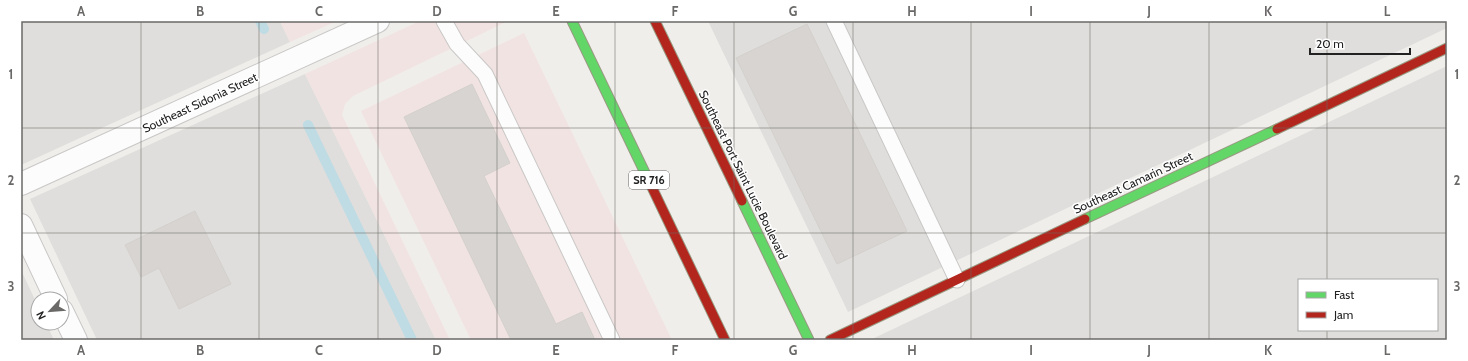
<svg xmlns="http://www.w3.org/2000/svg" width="1468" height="361" font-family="Cabin,sans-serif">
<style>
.residential{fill:#dfdedc;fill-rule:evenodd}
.commercial{fill:#f1e3e1}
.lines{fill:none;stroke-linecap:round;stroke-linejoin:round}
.stream{stroke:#bfdbe3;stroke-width:10}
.building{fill:#d7d4d2;stroke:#d3d0cc}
.lane-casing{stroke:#c9c8c7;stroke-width:17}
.street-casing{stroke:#c9c8c7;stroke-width:24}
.fast-casing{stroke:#999a82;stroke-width:11}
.jam-casing{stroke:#999a82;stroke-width:11}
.lane{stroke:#fdfcfc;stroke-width:15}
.street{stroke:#fdfcfc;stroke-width:22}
.fast{stroke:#63d668;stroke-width:9}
.jam{stroke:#b3261e;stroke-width:9}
.grid{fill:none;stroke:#6a6968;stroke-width:1;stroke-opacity:0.55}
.labels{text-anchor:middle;stroke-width:3;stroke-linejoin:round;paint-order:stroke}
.shield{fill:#fff;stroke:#646464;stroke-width:1}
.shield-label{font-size:11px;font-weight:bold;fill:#222}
.street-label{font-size:12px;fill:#222;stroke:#fff}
.neatline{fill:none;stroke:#6a6968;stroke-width:1.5}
.grid-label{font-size:13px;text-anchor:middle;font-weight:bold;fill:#6a6968}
</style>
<rect width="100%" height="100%" fill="#f0eeeb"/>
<path class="residential" d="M21,21h259l10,21 -269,123z
M708,21h739v7l-599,284z
M1447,66v274h-577zM1299,280h138v50h-138z
M305,74l131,266h-339l-67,-141z
M21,270l17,36v17h8l8,17h-33z"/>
<path class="commercial" d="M280,21h57l-47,21z
M420,21h88l-155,75 -8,8 -3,11 108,225h-14l-131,-266z
M524,33l148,307h-201l-110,-229z"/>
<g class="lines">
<path class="stream" d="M260,21l4,8
M308,125l104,215"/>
</g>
<path class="building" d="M807,24l100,207 -70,33 -101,-206z
M472,84l38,79 -26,13 72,148 26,-12 13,28h-84l-107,-223z
M195,211l36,73 -52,25 -20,-41 -18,9 -16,-32z"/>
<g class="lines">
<g class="lane-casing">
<path id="lane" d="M444,21l13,23 28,30 127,266
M834,21l123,259"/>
</g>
<g class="street-casing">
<path id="street" d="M21,184l357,-163
M21,225l35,74
M62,311l14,29"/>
</g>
<g class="fast-casing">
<path id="fast" d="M572,21l75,156
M742,201l67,139
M1085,219l192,-90"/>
</g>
<g class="jam-casing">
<path id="jam" d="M655,21l87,180
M1277,129l170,-81
M647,177l78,163
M830,340l255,-121"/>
</g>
<use href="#lane" class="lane"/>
<use href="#street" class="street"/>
<use href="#fast" class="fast"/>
<use href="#jam" class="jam"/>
</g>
<path class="grid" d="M141,21v319M259,21v319M378,21v319M497,21v319M615,21v319M734,21v319M853,21v319M971,21v319M1090,21v319M1209,21v319M1327,21v259M21,128h1426M21,233h1426M1327,330v10"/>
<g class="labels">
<rect class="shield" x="629" y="171" width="40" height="18" rx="3"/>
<g class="shield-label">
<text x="649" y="184">SR 716</text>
</g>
<g class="street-label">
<text transform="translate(200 103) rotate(-25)" y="4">Southeast Sidonia Street</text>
<text transform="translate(743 175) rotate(64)" y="4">Southeast Port Saint Lucie Boulevard</text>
<text transform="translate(1133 183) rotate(-25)" y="4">Southeast Camarin Street</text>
</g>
</g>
<rect width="1468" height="361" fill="none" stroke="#ffffff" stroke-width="44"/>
<rect x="1298" y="279" width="140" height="52" fill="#ffffff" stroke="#a7a7a7"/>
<rect x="1306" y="292" width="20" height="6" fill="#63d668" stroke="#a7a7a7"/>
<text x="1334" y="299" font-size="12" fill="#222222">Fast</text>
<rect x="1306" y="312" width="20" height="6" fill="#b3261e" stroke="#a7a7a7"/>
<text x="1334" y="319" font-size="12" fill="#222222">Jam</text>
<g transform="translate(50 311) rotate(244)"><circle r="19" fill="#ffffff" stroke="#a7a7a7"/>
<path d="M0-3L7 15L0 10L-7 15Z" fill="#6a6968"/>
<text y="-6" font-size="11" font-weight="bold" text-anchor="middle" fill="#222222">N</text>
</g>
<path d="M1310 48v6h100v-6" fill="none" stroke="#222222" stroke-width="2"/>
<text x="1316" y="48" font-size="12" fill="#222222" stroke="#ffffff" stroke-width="3" paint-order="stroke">20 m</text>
<rect x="22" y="22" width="1424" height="317" class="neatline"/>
<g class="grid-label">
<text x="81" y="16">A</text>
<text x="200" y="16">B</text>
<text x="319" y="16">C</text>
<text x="437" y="16">D</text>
<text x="556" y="16">E</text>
<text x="675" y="16">F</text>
<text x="793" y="16">G</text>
<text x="912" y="16">H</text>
<text x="1031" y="16">I</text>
<text x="1149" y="16">J</text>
<text x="1268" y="16">K</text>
<text x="1387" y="16">L</text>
<text x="11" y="79">1</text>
<text x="1457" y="79">1</text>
<text x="11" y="185">2</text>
<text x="1457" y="185">2</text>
<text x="11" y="291">3</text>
<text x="1457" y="291">3</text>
<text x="81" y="355">A</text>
<text x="200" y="355">B</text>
<text x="319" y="355">C</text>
<text x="437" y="355">D</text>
<text x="556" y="355">E</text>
<text x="675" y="355">F</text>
<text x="793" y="355">G</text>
<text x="912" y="355">H</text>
<text x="1031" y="355">I</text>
<text x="1149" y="355">J</text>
<text x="1268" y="355">K</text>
<text x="1387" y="355">L</text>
</g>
</svg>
